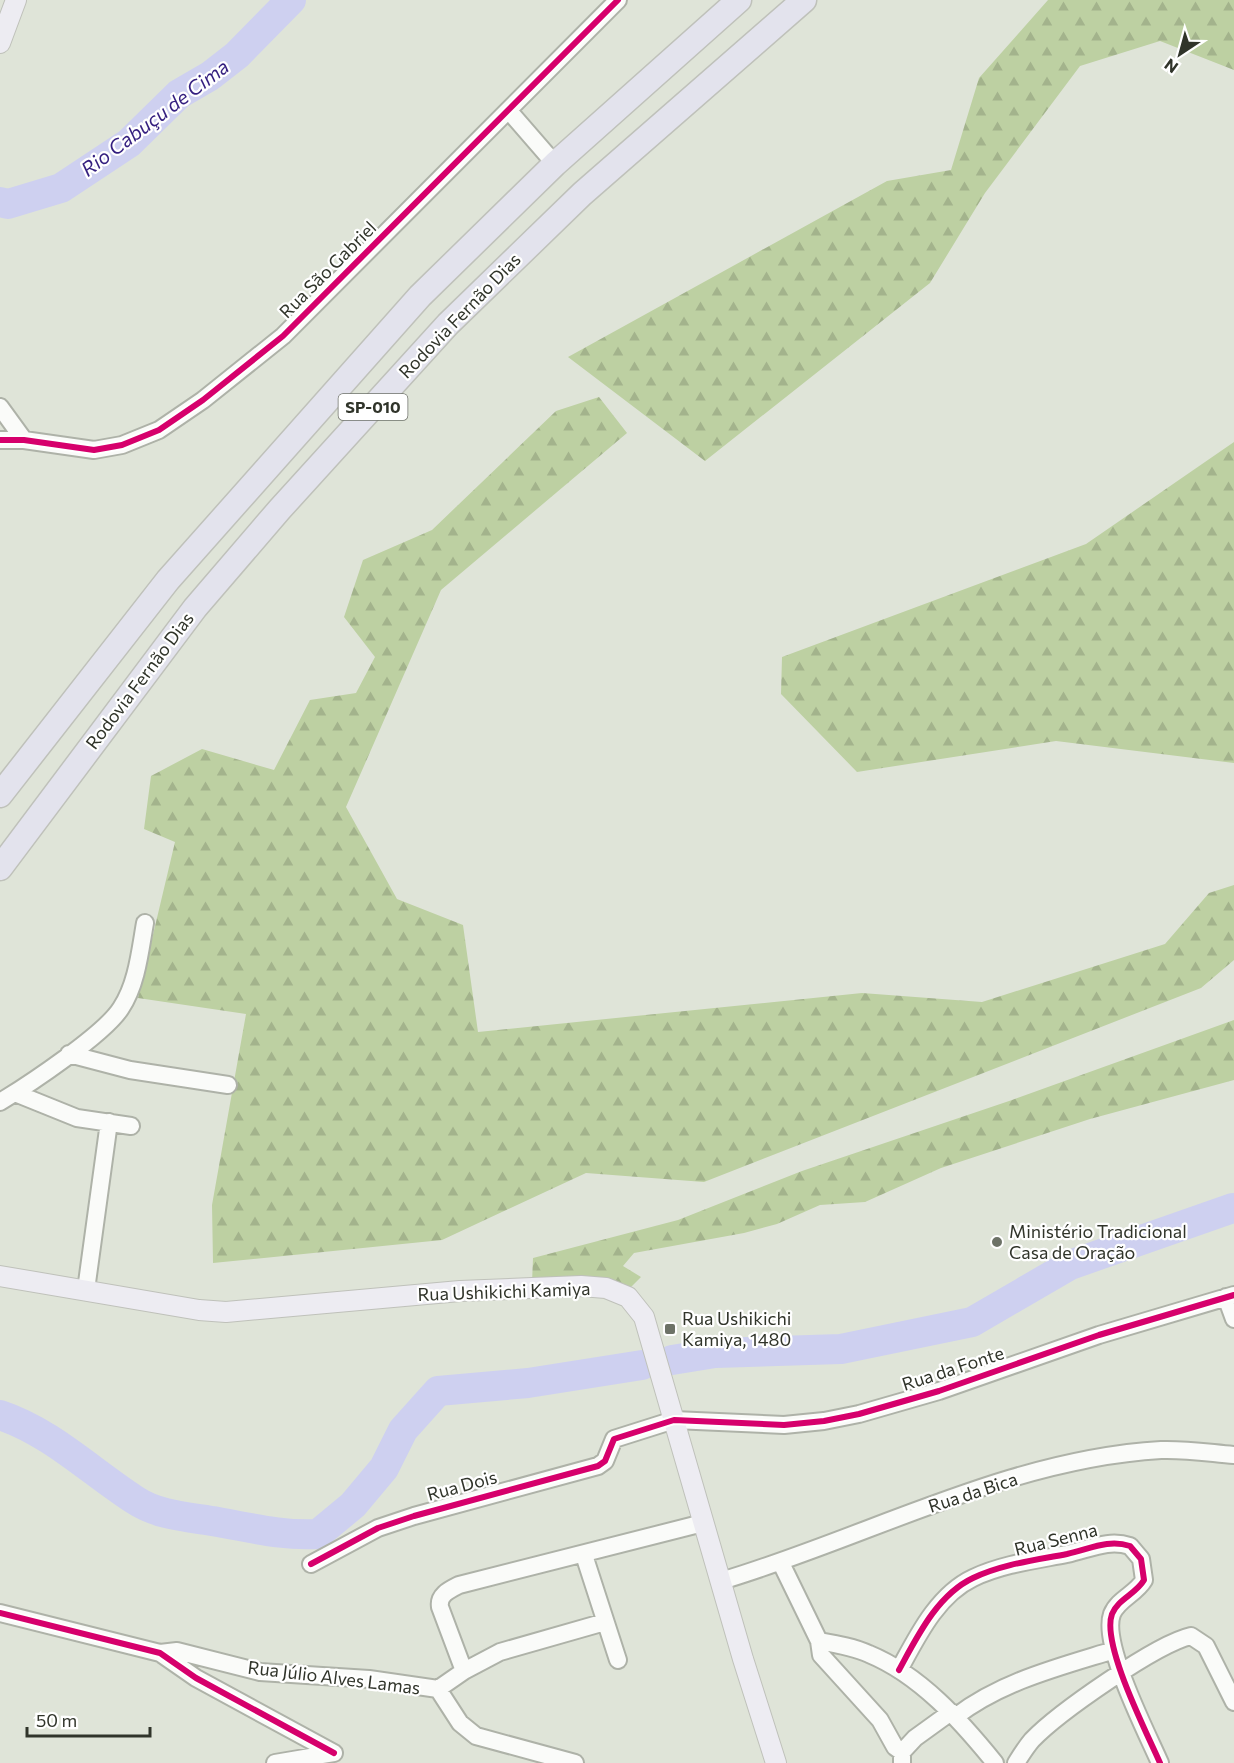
<svg xmlns="http://www.w3.org/2000/svg" width="1234" height="1763" font-family="Commissioner,sans-serif">
<style>
.forest{fill:url(#forest-firs)}
.lines{fill:none;stroke-linecap:round;stroke-linejoin:round}
.river{stroke:#ced0f0;stroke-width:30}
.minor-casing{stroke:#aeb2a8;stroke-width:20}
.major-casing{stroke:#bfc1ba;stroke-width:22}
.highway-casing{stroke:#bfc1ba;stroke-width:27}
.minor{stroke:#fafbf9;stroke-width:16}
.major{stroke:#edecf2;stroke-width:20}
.highway{stroke:#e3e3ed;stroke-width:24}
.cycleway-casing{stroke:#fff;stroke-width:10}
.cycleway{stroke:#d6006c;stroke-width:6}
.poi-dot{fill:#6d7267;stroke:#fff;stroke-width:2}
.labels{text-anchor:middle;stroke-width:4.5;stroke-linejoin:round;paint-order:stroke}
.shield{fill:#fff;stroke:#6e716a;stroke-width:1.5}
.shield-label{font-size:16px;font-weight:bold;fill:#30342a}
.street-label{font-size:18px;fill:#30342a;stroke:#fff}
.poi-label{font-size:18px;fill:#30342a;stroke:#fff;text-anchor:start}
.water-label{font-size:20px;font-style:italic;fill:#341f7f;stroke:#fff}
</style>
<defs>
<pattern id="forest-firs" width="22" height="20" patternUnits="userSpaceOnUse" patternTransform="scale(1.5)"><rect width="22" height="20" fill="#bdd0a2"/><path d="M5 1l3.5 6h-7zM16 11l3.5 6h-7z" fill="#a3b38c"/></pattern>
</defs>
<rect width="100%" height="100%" fill="#dfe4d8"/>
<path class="forest" d="M1048,0h186v70l-74,-29 -80,25 -95,127 -55,90 -225,178 -137,-104 319,-176 64,-11 28,-92z
M599,397l28,36 -186,157 -95,217 51,92 66,26 15,107 384,-39 120,9 183,-58 44,-51 25,-8v75l-33,28 -497,194 -118,-9 -144,67 -229,23 -1,-58 34,-191 -108,-16 37,-156 -31,-13 7,-53 51,-27 72,21 36,-70 46,-7 19,-36 -31,-40 19,-57 69,-30 124,-119z
M1234,442v321l-178,-22 -199,31 -76,-78 1,-37 304,-113z
M1234,1020v60l-144,39 -149,49 -76,34 -45,3 -43,19 -33,9 -110,20 -11,13 18,11 -13,13 -96,-7 1,-25 145,-38 124,-49 210,-71z"/>
<g class="lines">
<path class="river" d="M0,202l8,2 53,-16 68,-45 50,-49 31,-18 27,-21 54,-55
M672,1360l43,-7 126,-4 131,-27 98,-57 163,-57
M0,1415c51,17 90,56 135,85 24,16 55,17 83,22 34,6 65,14 100,12l35,-29 31,-37 19,-38 35,-39 90,-8 114,-18"/>
<g class="minor-casing">
<path id="minor" d="M509,111l46,53
M0,407l24,33
M0,440h24l70,10 28,-5 37,-15 44,-30 80,-64 335,-336
M69,1054l61,16 98,15
M15,1093l62,25 54,8
M0,1102c28,-17 105,-68 121,-94 16,-24 19,-57 24,-85
M86,1290l23,-168
M1226,1297l8,22
M584,1555l34,105
M781,1563l38,78 2,14 59,65 15,27 7,5v11
M311,1564l67,-36 36,-12 184,-50 7,-5 9,-22 60,-19 110,5 40,-4 35,-7 80,-23 160,-56 135,-40
M721,1581c145,-43 286,-122 440,-131 24,-1 49,3 73,5
M0,1613l160,40 36,25 138,75
M819,1641c17,3 35,6 50,13 51,21 92,67 126,109
M160,1653l17,-2 83,21 109,7 69,10 26,-18 -24,-64c-2,-12 9,-17 19,-22l244,-62
M899,1670c18,-33 38,-75 74,-92 29,-14 63,-18 94,-24 23,-5 41,-15 63,-8l11,13 3,21c-8,14 -26,19 -32,34 -11,30 35,119 48,149
M464,1671l36,-19 105,-30
M438,1689l22,34 16,13 99,27
M955,1717c47,-36 104,-50 159,-67
M902,1752l13,-14 36,-26
M275,1763l59,-10
M1016,1763c5,-8 10,-16 16,-23 26,-27 124,-96 159,-104l15,10 28,56"/>
</g>
<g class="major-casing">
<path id="major" d="M0,43l16,-43
M0,1276l199,34 27,2 234,-21 121,-5 25,2 22,9 16,20 99,342 33,104"/>
</g>
<g class="highway-casing">
<path id="highway" d="M0,795l168,-215 252,-284 135,-132 184,-164
M0,868l195,-260 85,-99 168,-185 134,-130 222,-194"/>
</g>
<use href="#minor" class="minor"/>
<use href="#major" class="major"/>
<use href="#highway" class="highway"/>
<g class="cycleway-casing">
<path id="cycleway" d="M0,440h24l70,10 28,-5 37,-15 44,-30 80,-64 335,-336
M311,1564l67,-36 36,-12 184,-50 7,-5 9,-22 60,-19 110,5 40,-4 35,-7 80,-23 160,-56 135,-40
M0,1613l160,40 36,25 138,75
M899,1670c18,-33 38,-75 74,-92 29,-14 63,-18 94,-24 23,-5 41,-15 63,-8l11,13 3,21c-8,14 -26,19 -32,34 -11,30 35,119 48,149"/>
</g>
<use href="#cycleway" class="cycleway"/>
</g>
<g class="poi-dot">
<circle cx="997" cy="1242" r="6"/>
<rect x="664" y="1323" width="12" height="12" rx="3"/>
</g>
<g class="labels">
<rect class="shield" x="338.5" y="394" width="69" height="26" rx="4.5"/>
<g class="shield-label">
<text x="373" y="413">SP-010</text>
</g>
<g class="street-label">
<text transform="translate(328 270) rotate(-45)" y="6">Rua São Gabriel</text>
<text transform="translate(460 316) rotate(-46)" y="6">Rodovia Fernão Dias</text>
<text transform="translate(140 681) rotate(-53)" y="6">Rodovia Fernão Dias</text>
<text transform="translate(504 1292) rotate(-2)" y="6">Rua Ushikichi Kamiya</text>
<text transform="translate(953 1369) rotate(-18)" y="6">Rua da Fonte</text>
<text transform="translate(462 1486) rotate(-15)" y="6">Rua Dois</text>
<text transform="translate(973 1493) rotate(-18)" y="6">Rua da Bica</text>
<text transform="translate(1056 1540) rotate(-14)" y="6">Rua Senna</text>
<text transform="translate(334 1678) rotate(7)" y="6">Rua Júlio Alves Lamas</text>
</g>
<g class="poi-label">
<text x="1009" y="1238">Ministério Tradicional<tspan x="1009" dy="21">Casa de Oração</tspan></text>
<text x="682" y="1325">Rua Ushikichi<tspan x="682" dy="21">Kamiya, 1480</tspan></text>
</g>
<g class="water-label">
<text transform="translate(155 118) rotate(-37)" y="7">Rio Cabuçu de Cima</text>
</g>
</g>
<g transform="translate(1180 54) rotate(216)" stroke="#ffffff" stroke-width="4.5" paint-order="stroke">
<path d="M0-4.5L10 22L0 15L-10 22Z" fill="#30342a"/>
<text y="-9" font-size="16" font-weight="bold" text-anchor="middle" fill="#30342a">N</text>
</g>
<path d="M27 1727v9h123v-9" fill="none" stroke="#30342a" stroke-width="3"/>
<text x="36" y="1727" font-size="18" fill="#30342a" stroke="#ffffff" stroke-width="4.5" paint-order="stroke">50 m</text>
</svg>
